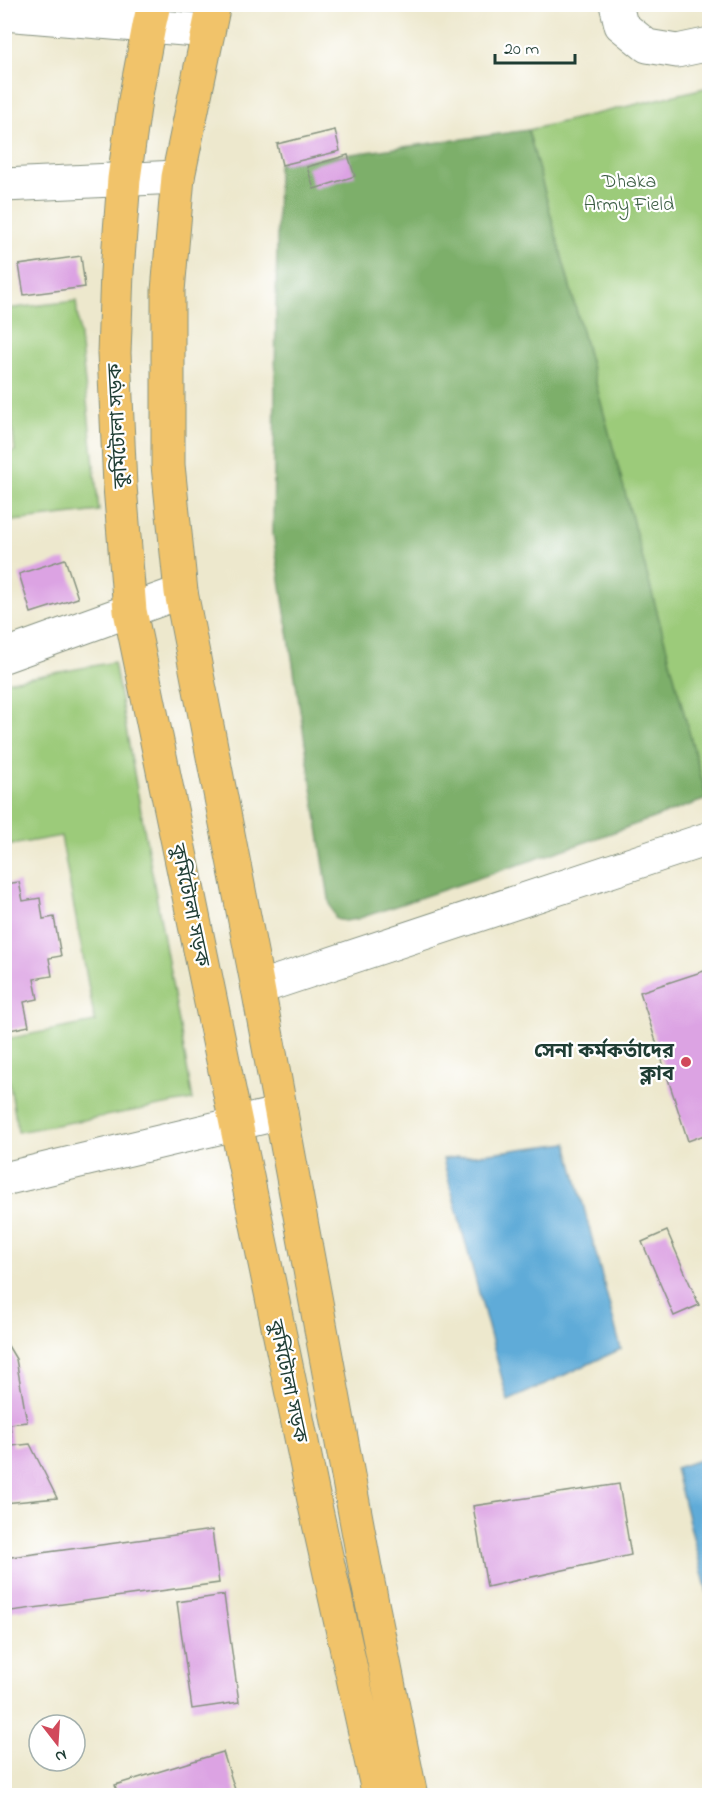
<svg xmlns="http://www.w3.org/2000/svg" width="714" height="1800" font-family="'Indie Flower','Noto Sans Bengali',sans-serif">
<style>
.green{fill:#9ccb7a;stroke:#5e8457;stroke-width:1.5}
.forest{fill:#7daf6a;stroke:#4e764f;stroke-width:1.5}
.water{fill:#5fabd8;stroke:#3f7486;stroke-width:1.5}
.building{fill:#dca3e3}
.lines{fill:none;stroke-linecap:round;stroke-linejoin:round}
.minor-casing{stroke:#869280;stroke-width:35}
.major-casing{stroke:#869280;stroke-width:35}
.minor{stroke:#fff;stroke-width:33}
.major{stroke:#f1c36a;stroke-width:33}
.poi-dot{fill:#d1495b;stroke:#fff;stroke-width:2}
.labels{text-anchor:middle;stroke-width:4.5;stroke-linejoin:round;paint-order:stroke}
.park-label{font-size:20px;fill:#3e6046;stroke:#fff}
.street-label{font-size:20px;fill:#1f3d34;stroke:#fff}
.poi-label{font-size:20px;font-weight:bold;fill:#1f3d34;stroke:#fff;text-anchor:end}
</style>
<rect width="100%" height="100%" fill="#fff"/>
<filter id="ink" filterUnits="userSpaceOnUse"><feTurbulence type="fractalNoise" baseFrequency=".0167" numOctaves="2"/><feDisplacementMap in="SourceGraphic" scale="12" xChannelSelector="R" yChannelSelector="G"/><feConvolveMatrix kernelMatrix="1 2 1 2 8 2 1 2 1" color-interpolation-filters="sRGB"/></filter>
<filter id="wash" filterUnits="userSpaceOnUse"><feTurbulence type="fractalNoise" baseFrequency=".008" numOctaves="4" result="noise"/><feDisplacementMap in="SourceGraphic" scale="24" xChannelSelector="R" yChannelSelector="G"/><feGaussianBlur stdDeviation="1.35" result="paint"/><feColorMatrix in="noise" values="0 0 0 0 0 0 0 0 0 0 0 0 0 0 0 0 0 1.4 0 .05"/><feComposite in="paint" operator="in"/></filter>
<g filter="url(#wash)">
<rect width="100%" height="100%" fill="#ede8cd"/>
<path class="green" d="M709,87l1,712h-3l-179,-669z
M76,301l23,210 -94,11v-69l10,-2 -6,-51h-4v-91z
M114,662l79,438 -175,32 -13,-75v-18l90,-17 -34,-186 -56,10v-164z"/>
<path class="forest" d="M528,130l179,669 -127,45 -223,75 -12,2 -9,-2 -6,-14 -57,-371 5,-370z"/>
<path class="water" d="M567,1143l54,206 -113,52 -65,-242z
M709,1457h1l-1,142 -34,-131z"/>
<g id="blocks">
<path class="building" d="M335,130l5,21 -58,14 -5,-21z
M348,155l7,21 -41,13 -7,-22z
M81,256l4,31 -61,8 -5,-30z
M65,559l13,39 -47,15 -12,-39z
M19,882l4,19 17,-3 3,21 11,-2 7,39 -12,2 3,18 -18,3 4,20 -14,3 5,24 -24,5v-147z
M710,969v164l-22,8 -48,-149z
M667,1231l32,74 -25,11 -32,-74z
M4,1339l12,20 11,63 -17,2 2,22 18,-2 27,54 -53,5z
M619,1484l12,71 -144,32 -14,-81z
M212,1530l7,53 -215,29v-54z
M224,1595l15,107 -47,7 -15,-107z
M223,1752l14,44h-119l-3,-11z"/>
</g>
</g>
<g filter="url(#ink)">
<use href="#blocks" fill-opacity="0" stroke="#869280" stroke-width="1.5"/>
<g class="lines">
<g class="minor-casing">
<path id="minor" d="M616,4l5,21 26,21 30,5 33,-7
M4,14l204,17
M4,185l174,-8
M4,656l177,-64
M258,988l452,-150
M4,1179l277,-66"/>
</g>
<g class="major-casing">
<path id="major" d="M154,4l-5,22 -14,74 -11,79 -7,93 -3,81 6,133 10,125 186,899 63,286
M214,4l-36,173 -10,114v174l13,127 77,396 108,585 45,223"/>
</g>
<use href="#minor" class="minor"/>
<use href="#major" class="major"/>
</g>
</g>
<circle class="poi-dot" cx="686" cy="1062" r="6"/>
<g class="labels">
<g class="park-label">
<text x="629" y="187">Dhaka<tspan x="629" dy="23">Army Field</tspan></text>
</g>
<g class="street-label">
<text transform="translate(117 426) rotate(-93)" y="7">কুর্মিটোলা সড়ক</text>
<text transform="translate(191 905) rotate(78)" y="7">কুর্মিটোলা সড়ক</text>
<text transform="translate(289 1381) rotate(78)" y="7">কুর্মিটোলা সড়ক</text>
</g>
<g class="poi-label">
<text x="674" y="1057">সেনা কর্মকর্তাদের<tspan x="674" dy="23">ক্লাব</tspan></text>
</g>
</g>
<rect width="714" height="1800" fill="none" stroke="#fff" stroke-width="24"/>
<g transform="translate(57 1743) rotate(163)"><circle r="28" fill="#ffffff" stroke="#a5b1ae" stroke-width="1.5"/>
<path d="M0-4.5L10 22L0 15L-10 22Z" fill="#d1495b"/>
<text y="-9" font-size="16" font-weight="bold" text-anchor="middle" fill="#1f3d34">N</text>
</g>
<path d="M495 54v9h80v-9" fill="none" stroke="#1f3d34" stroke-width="3"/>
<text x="504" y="54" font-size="18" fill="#1f3d34" stroke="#ffffff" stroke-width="4.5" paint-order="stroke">20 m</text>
</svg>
